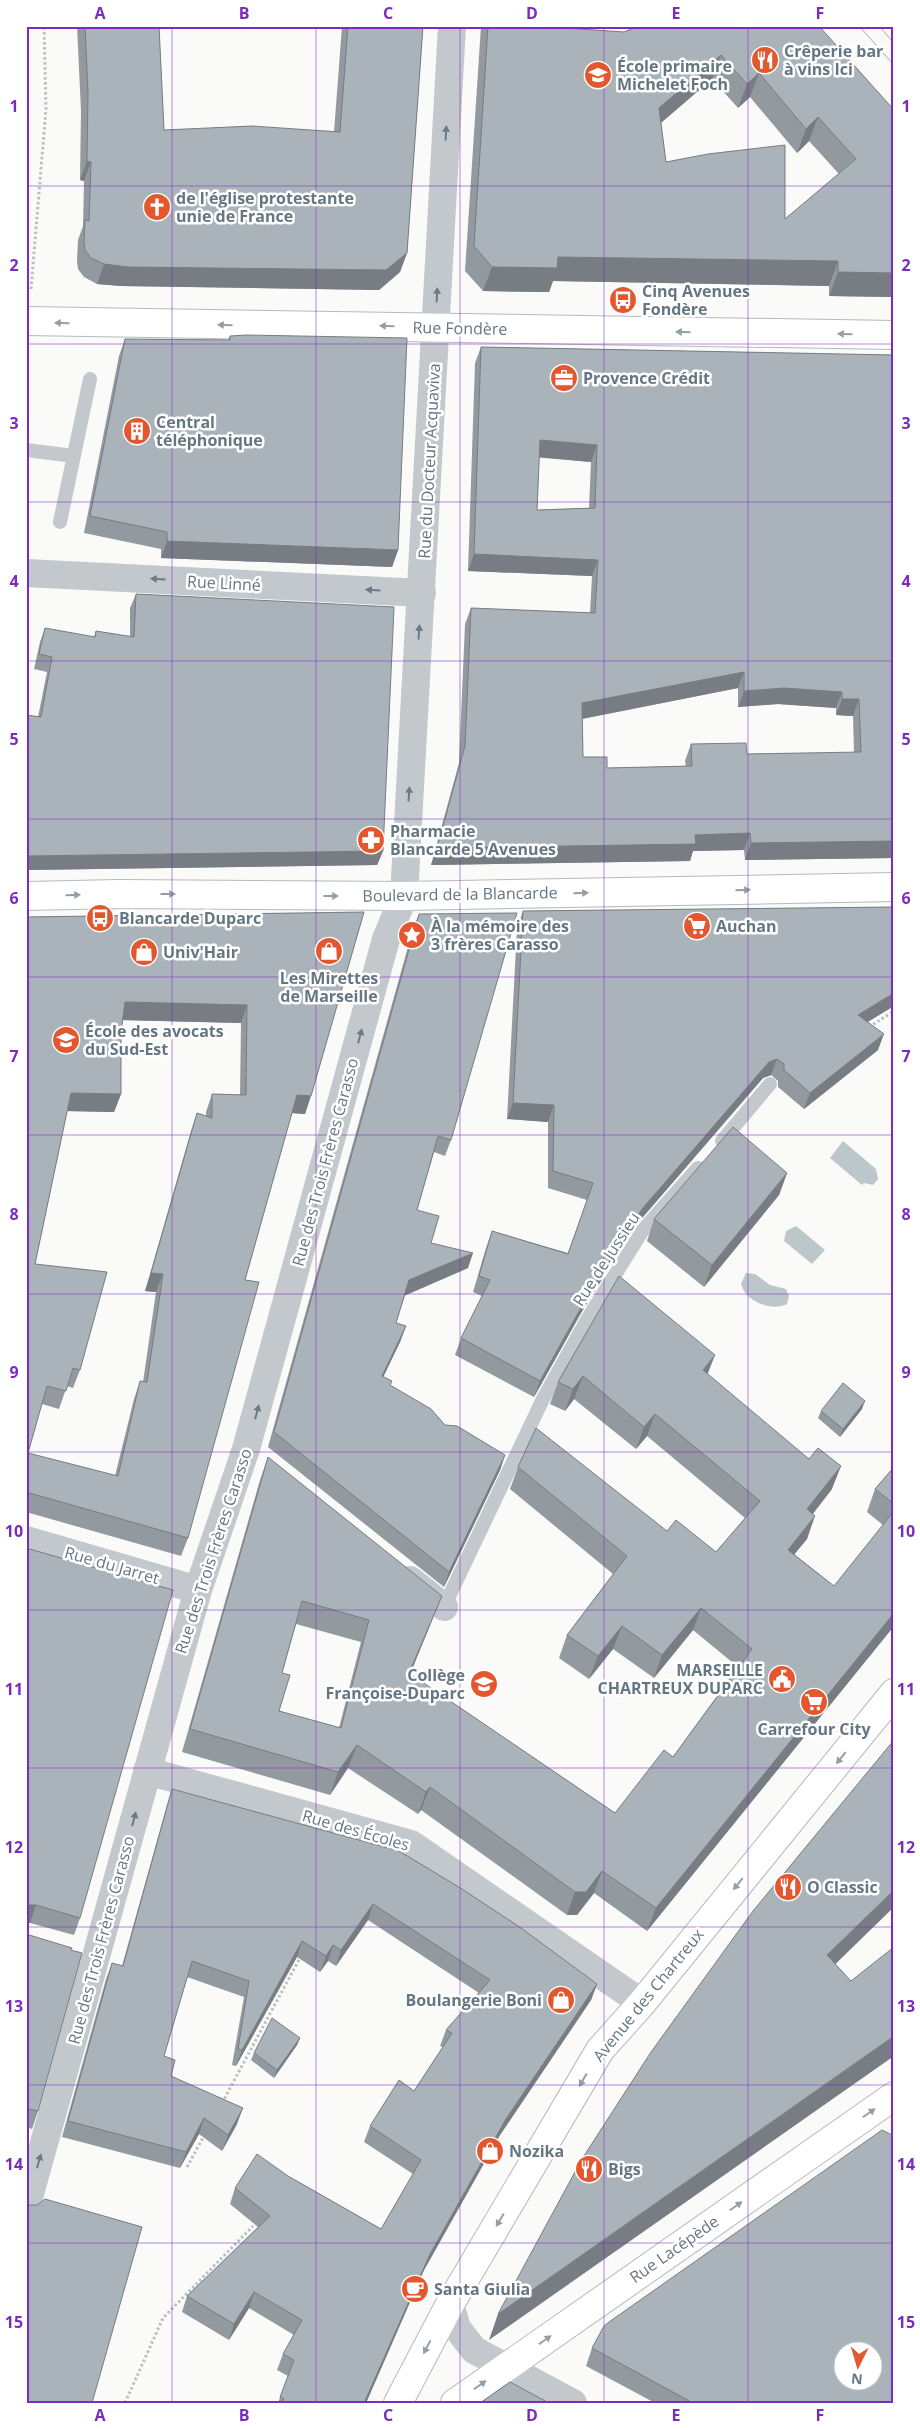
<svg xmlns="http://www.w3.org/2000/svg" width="920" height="2429" font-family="'Open Sans',sans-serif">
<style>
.water{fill:#bbc7cb}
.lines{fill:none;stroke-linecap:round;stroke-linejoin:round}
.secondary-casing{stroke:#b3babf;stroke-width:30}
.path{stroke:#bbbfc2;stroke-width:3;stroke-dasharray:2.5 2.5;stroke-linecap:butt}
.lane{stroke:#c3c8cc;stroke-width:14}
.street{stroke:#c3c8cc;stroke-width:28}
.secondary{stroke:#fff;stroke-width:28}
.tram{stroke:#a2aab0;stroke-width:1}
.wall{fill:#929a9f;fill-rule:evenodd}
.shaded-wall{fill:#777d82}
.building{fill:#aab3b9;stroke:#777d82;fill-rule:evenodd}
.oneway{fill:#6a7a87}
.oneway2{fill:#939fa8}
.grid{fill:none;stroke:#7b2cbf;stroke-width:1;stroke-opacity:0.55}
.labels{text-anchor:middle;stroke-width:5;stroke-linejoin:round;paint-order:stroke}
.poi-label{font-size:16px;font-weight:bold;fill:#657683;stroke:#fff;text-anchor:start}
.street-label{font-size:16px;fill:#657683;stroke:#fff}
.neatline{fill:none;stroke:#7b2cbf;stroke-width:2}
.grid-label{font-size:16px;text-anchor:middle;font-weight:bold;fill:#7b2cbf}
</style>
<rect width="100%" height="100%" fill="#fafaf8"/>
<path class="water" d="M843,1141l33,28 2,10 -5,6 -9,-2 -2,2 -32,-27z
M796,1226l29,24 -13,14 -28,-23 2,-10z
M746,1273l9,1 15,11 16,4 3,7 -2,8c-16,8 -42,-3 -46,-20z"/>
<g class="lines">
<g class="secondary-casing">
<path id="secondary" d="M26,321l868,14
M26,896l93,-2 285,2 490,-9
M398,2403l52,-99 150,-254 42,-47 252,-310
M455,2403l439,-307"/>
</g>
<path class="path" d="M31,289l15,-180 -2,-83
M869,1027l25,-16
M222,2103l79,-147
M187,2167l18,-33
M125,2403l38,-85 90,-92"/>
<path class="lane" d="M26,450l48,6
M60,522l30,-143
M722,1141l48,-57
M444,1607l99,-208 45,-81 55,-88 55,-62"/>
<path class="street" d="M26,573l396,20
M26,1540l172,50
M410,1580l34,27
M147,1771l264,73 231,159
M26,2208l172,-618 48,-141 140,-510 18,-43 48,-870
M450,2304l7,24 17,22 99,53"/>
<use href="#secondary" class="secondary"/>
<path class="tram" d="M859,26l35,39
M879,26l15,17"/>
</g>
<path class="wall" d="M77,26h82l5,104 170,2 8,-106h81l-16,227 -7,19 -21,18 -258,-4 -24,-2 -13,-7 -6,-8 -1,-8 1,-21 5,-14 1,-45 -4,-1 1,-69z
M481,26h70v1l73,5 14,-6 256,84v187l-65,-1v-10l-276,-5 -4,11 -66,-1 -18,-20zM712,79l26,29 12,-11 47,56 12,-12 30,33 -54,45 -119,-57 -5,-39z
M230,336l168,214 -6,17 -231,-9v-9l-77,-16 35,-177 6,-17 103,1z
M481,347l413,8v503l-149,2 -1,-10 -51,1 -3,10 -259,4 28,-102 6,-139 6,-16 119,5 2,-37 -124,-5 7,-208zM539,457l52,5 -2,46 -52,2zM738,688v19l40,-3 58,4v7l17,1 1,37 -107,1 -56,-10 -6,17 1,5 -79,2 -24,-11 -1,-38z
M136,594l247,257 -6,14 -351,5v-155l12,2 9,-45 -13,-3 6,-27 5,-14 49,9 2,-6 34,6v-29z
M894,907v99l-26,16 10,28 -74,59 -26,-22v-6l-7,-6 -8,3 -127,147 -55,88 -47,84 -79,-42 6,-17 21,-42 -9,-4 13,-44 6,-17 76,22 19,-53 -39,-12v-66l-41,-3 10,-191 6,-17z
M364,912l-59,202 -13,-1 -47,167 -57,258 -7,18 -155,-44v-595zM123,1020l118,3 -1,72 -28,-1 -6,18v4l-9,-3 -6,18 -46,160 11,1 -13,90 -3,-1 -6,18 -19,77 -87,-23 14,-49 17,5 8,-23 6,2 7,-18 -45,-106 32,-153 47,1 7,-18v-62z
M419,914l32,226 -6,16 -11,-4 -17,58 14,33 37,25 -63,27 -9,28 10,3 -6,16 -17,35 8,9 54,39 60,30 -5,15 -56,117 -176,-140 145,-518z
M787,1173l-8,22 -75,92 -57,-46 7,-22z
M619,1276l89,99 124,114 -19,25 -6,25 -13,15 40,32 49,-61 -16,-13 8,-23 19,-22v159l-247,305 -53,-38 -17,22h-10l-146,-105 -3,4 -70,-46 -18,27 -148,-43 78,-272 8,-23 165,161 -23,56 205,139 58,-56 65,-90 -45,-37 -39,48 -41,-29 -24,30 -30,-21 8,-23 46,-61 -103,-85 8,-22 198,85 29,-34 -98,-82 -11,13 -62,-50 -9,12 -15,-7 8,-22zM296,1624l65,18 -22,86 -60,-17 3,-38z
M862,1409l-22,28 -22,-19 3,-7z
M26,1548l54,370 -6,17 -44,-12z
M172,1789l425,195 -6,16 -91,135 -76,135 -58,133h-88l10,-27 -11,-6 6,-16 11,-19 -45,-27 -20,32 -47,-28 5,-16 71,-69 -28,-23 5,-16 53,-12 93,53 32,-55 -49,-32 6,-16 44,-35 29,-44 -3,-1 6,-16 33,-37 -111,-73 -32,46 -8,-5 -8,11 -23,-15 -61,109 -4,-1 12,-68 -57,-20 -23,79 7,20 66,48 -15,27 -23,-17 -19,34 -118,-31 44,-158 6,-16 10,3 45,-161z
M26,1934l12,177 -6,18 -6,-2z
M300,2038l-3,7 -23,33 -23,-18 3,-7z
M592,2348l302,55h-239l-69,-37z"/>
<path class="shaded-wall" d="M721,55l-9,24 -62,53 9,-24z
M759,73l-9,24 -12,11 9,-24z
M818,117l-9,24 -12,12 9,-24z
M87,161l4,1 -7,19 -4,-1z
M407,253l-7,19 -21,18 -258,-4 -24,-2 7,-20z
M558,257l280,4 -9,25 -276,-5 -4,11 -66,-1 9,-24z
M838,272l56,1v24l-65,-1z
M540,440l57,5 -6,17 -57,-5z
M167,541l231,9 -6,17 -231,-9z
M474,554l124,6 -6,16 -124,-5z
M744,672l-6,16 -162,32 6,-17z
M784,688l58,4 -6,16 -58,-4 -40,3 6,-16z
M842,699h17l-6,17 -17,-1z
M750,833l-6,17 -51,1 -3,10 -259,4 6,-17 258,-13z
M894,841v17l-149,2 6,-17z
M383,851l-6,14 -351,5v-14z
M894,993v13l-42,25 6,-16z
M125,1002l122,3 -6,18 -123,-3z
M884,1034l-6,16 -74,59 6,-16z
M777,1059l-6,16 -8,3 -127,147 -55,88 -47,84 6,-16 47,-84 55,-88 127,-147z
M71,1093l50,1 -7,18 -50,-1z
M297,1095l14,1 -6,18 -15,-1z
M513,1103l41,2 -6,17 -41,-3z
M787,1173l-8,22 -75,92 8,-22z
M473,1253l-5,15 -64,28 5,-16z
M151,1273l12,1 -7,18 -11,-1z
M406,1326l-6,16 -24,50 6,-16z
M715,1355l-9,23 -3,-8z
M583,1376l-9,23 -9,12 8,-22z
M865,1401l-3,8 -22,28 3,-8z
M655,1414l-8,22 -11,13 8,-22z
M505,1455l-5,15 -56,117 5,-15z
M841,1466l-9,23 -34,43 9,-23z
M815,1516l-8,23 -27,33 8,-22z
M442,1596l-9,22 -32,78 8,-23z
M701,1608l-8,22 -39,48 8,-23z
M894,1613v13l-247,305 9,-23z
M622,1626l-9,23 -24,30 9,-23z
M357,1745l-9,23 -18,27 8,-23z
M430,1787l-9,23 -3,4 8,-22z
M602,1871l-8,22 -17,22h-10l8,-23z
M894,1890v17l-76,74 9,-26z
M373,1904l-5,16 -32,46 5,-16z
M28,1905h8l-6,18h-4v-17z
M302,1941l-5,16 -61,109 6,-16z
M333,1945l-5,16 -8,11 6,-16z
M597,1984l-6,16 -91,135 -76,135 -58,133h-2l66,-149 76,-135z
M894,2036v20l-405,284 9,-26z
M300,2038l-3,7 -23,33 3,-8z
M243,2108l-6,16 -15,27 6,-16z
M204,2118l-5,16 -19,34 6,-16z
M254,2292l-5,16 -20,32 5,-16z"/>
<path class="building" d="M85,26h74l5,104 88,-4 88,6 8,-106h75l-16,227 -21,17 -258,-3 -24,-3 -13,-6 -6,-8 -1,-9 1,-21 4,1 2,-59 -4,-1 1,-69z
M488,26h63v1l73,5 14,-6h181l75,84v163l-56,-1v-11l-280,-4 -1,11 -65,-1 -18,-21zM721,55l26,29 12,-11 47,56 12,-12 38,42 -71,60v-74l-77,9 -42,8 -7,-54z
M246,335l161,3 -9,212 -231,-9v-9l-77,-16 35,-177 105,1v-4z
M481,347l413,8v486l-143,2 -1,-10 -55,2 1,9 -259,4 28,-102 6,-138 124,5 3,-53 -124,-6zM540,440l57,5 -2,63 -58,2zM744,672v19l40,-3 58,4v7h17l2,53 -114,2 -1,-11 -55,1 1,22 -85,2v-11h-24l-1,-54z
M136,594l258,13 -11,244 -357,5v-141l15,2 11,-60 -13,-3 6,-26 50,9 1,-6 38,6z
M894,907v86l-36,22 26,19 -74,59 -26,-23v-6l-7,-5 -8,3 -127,147 -55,88 -47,84 -79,-43 29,-58 -11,-4 13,-45 76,23 25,-71 -40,-12 1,-66 -41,-2 10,-192z
M364,912l-53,184 -14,-1 -52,185 14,2 -71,256 -162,-46v-575zM125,1002l122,3 -1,90 -34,-1v24l-15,-5 -46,160 12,1 -16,108 -7,-1 -22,95 -90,-23 19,-67 19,5 7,-23 7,2 27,-98 -72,-8 36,-171 50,1v-62z
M517,913l-66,227 -13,-4 -21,74 22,6 -8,27 42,10 -64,27 -13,43 10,3 -24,50 10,5 -2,4 41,24 14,16 12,1 48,29 -56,117 -175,-140 145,-518z
M733,1127l54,46 -75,92 -58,-46z
M619,1276l96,79 -12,15 106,89 9,-11 23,18 -34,43 8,7 -27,34 46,36 60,-75v102l-238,295 -54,-37 -16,21h-11l-145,-105 -4,5 -69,-47 -19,27 -148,-43 78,-272 174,139 -33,77 206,140 49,-63 9,7 79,-108 -51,-41 -39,47 -40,-29 -24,30 -31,-21 60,-79 -109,-89 18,-39 131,103 9,-11 40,32 44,-51 -105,-87 -11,13 -61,-51 -10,13 -15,-7zM302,1601l67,19 -28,108 -62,-17 11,-36 -8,-2z
M843,1383l22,18 -22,28 -22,-18z
M894,1467v37l-19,-15z
M26,1548l147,42 -93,328 -44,-13h-8l-2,1z
M894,1740v150l-67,65 24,26 43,-34v89l-396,278 84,-155 69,-107 102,-141z
M172,1789l227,62 63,38 59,39 76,56 -91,135 -76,135 -66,149h-82l2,-4 -4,-2 14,-37 -11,-6 19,-34 -48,-28 -20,32 -47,-28 83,-80 -35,-28 22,-34 31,22 93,53 40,-69 -51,-34 29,-46 15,11 38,-58 -6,-3 44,-50 -117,-76 -32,46 -8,-5 -7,11 -24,-15 -60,109 -4,-1 11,-68 -57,-20 -28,95 11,4 -4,16 72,32 -15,27 -24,-17 -18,34 -118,-31 44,-158 11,3z
M26,1934l46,14 -1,2 11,3 -44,158 -9,-2 -3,10z
M272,2018l28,20 -23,32 -23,-17z
M882,2130l12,6v267h-201l-101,-55 12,-22 5,-4zM842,2352h30v30h-30z
M45,2199l97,28 -50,176h-66v-199l2,1h9z
M510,2382l39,21h-69z"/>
<defs><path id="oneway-solid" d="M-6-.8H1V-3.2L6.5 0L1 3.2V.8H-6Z" transform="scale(1.25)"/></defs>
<g class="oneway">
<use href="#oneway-solid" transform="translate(446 133) rotate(-87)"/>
<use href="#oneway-solid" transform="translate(437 295) rotate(-87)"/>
<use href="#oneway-solid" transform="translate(158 579) rotate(-177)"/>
<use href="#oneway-solid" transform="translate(373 590) rotate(-177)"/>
<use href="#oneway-solid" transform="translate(419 632) rotate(-86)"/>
<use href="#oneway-solid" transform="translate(409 794) rotate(-86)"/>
<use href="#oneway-solid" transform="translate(360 1036) rotate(-75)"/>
<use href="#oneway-solid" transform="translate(257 1412) rotate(-75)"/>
<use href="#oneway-solid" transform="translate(134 1819) rotate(-75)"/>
<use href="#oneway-solid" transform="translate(39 2161) rotate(-74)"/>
</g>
<g class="oneway2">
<use href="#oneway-solid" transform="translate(62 323) rotate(-178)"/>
<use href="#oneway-solid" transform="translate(225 325) rotate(-179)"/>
<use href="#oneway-solid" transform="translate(387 326) rotate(-179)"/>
<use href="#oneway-solid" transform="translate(683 332) rotate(-179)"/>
<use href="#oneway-solid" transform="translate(845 334) rotate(-179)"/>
<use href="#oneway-solid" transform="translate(743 890) rotate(-1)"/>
<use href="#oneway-solid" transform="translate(581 893) rotate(-1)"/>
<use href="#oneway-solid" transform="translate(168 894)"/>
<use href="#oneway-solid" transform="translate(73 895) rotate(-1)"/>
<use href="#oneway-solid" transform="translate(331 896)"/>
<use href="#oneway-solid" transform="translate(841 1758) rotate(129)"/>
<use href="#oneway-solid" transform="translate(738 1884) rotate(129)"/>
<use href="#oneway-solid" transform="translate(583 2080) rotate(120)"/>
<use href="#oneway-solid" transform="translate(869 2113) rotate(-35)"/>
<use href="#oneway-solid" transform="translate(736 2206) rotate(-35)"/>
<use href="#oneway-solid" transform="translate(500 2220) rotate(121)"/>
<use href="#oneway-solid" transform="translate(545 2340) rotate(-35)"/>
<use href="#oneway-solid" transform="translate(427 2347) rotate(118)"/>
<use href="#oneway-solid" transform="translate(480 2385) rotate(-35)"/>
</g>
<path class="grid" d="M172,26v2377M316,26v2377M460,26v2377M604,26v2377M748,26v2377M26,186h868M26,344h868M26,502h868M26,661h868M26,819h868M26,977h868M26,1135h868M26,1294h868M26,1452h868M26,1610h868M26,1768h868M26,1927h868M26,2085h868M26,2243h868"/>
<defs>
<g id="restaurant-disc" transform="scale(1.4375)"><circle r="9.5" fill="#e4572e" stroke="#fff"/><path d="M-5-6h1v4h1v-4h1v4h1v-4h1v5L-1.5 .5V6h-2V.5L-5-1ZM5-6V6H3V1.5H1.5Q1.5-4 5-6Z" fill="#fff"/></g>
<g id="school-disc" transform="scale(1.4375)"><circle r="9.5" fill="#e4572e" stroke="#fff"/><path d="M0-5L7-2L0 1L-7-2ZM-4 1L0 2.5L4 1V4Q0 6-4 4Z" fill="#fff"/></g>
<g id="church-disc" transform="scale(1.4375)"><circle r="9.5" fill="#e4572e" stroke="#fff"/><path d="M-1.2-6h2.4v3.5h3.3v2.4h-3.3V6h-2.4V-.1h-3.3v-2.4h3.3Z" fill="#fff"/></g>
<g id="bus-disc" transform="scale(1.4375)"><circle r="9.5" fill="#e4572e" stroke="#fff"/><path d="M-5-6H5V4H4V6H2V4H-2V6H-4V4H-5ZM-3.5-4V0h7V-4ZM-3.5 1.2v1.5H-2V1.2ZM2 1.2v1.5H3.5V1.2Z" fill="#fff"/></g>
<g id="office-disc" transform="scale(1.4375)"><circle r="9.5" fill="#e4572e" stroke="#fff"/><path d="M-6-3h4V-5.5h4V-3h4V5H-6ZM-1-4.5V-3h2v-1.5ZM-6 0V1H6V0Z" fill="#fff"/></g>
<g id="building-disc" transform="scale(1.4375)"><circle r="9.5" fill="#e4572e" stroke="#fff"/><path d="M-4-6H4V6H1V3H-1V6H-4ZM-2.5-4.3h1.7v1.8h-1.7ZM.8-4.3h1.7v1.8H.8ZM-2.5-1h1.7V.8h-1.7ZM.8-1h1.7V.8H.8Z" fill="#fff"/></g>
<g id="pharmacy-disc" transform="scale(1.4375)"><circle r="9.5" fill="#e4572e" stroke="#fff"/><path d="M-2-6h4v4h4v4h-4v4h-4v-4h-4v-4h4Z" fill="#fff"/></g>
<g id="supermarket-disc" transform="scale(1.4375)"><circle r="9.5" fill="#e4572e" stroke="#fff"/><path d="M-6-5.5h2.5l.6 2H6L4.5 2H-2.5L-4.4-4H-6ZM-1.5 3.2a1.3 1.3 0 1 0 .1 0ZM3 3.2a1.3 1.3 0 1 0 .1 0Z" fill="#fff"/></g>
<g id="sight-disc" transform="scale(1.4375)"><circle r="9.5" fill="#e4572e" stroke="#fff"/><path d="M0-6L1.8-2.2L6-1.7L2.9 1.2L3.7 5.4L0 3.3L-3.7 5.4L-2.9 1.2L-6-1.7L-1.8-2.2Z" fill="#fff"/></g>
<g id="shop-disc" transform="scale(1.4375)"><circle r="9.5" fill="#e4572e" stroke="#fff"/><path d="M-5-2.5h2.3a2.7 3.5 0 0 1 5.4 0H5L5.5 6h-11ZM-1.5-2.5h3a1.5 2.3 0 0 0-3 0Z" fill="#fff"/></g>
<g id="university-disc" transform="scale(1.4375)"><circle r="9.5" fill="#e4572e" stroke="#fff"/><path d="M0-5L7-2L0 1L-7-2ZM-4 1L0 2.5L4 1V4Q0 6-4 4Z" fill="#fff"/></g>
<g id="civic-disc" transform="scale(1.4375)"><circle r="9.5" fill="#e4572e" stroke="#fff"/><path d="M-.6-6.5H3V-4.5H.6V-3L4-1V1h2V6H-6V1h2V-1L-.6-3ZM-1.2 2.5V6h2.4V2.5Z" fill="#fff"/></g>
<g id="cafe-disc" transform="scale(1.4375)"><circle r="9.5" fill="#e4572e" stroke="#fff"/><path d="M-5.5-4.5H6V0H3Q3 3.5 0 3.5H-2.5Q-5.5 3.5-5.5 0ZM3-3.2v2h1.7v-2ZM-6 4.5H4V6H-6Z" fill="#fff"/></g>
</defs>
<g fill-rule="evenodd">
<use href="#restaurant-disc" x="765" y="60"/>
<use href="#school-disc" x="598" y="75"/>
<use href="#church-disc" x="157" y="207"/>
<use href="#bus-disc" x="623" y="300"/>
<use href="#office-disc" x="564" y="378"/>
<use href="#building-disc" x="137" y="431"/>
<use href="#pharmacy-disc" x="371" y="840"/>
<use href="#bus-disc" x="100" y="918"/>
<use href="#supermarket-disc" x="697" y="926"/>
<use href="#sight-disc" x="412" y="935"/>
<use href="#shop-disc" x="329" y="951"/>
<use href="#shop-disc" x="144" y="952"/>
<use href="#university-disc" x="66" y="1040"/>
<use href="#civic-disc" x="782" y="1679"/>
<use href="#school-disc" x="484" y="1684"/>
<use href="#supermarket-disc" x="814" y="1702"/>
<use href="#restaurant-disc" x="788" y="1887"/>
<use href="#shop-disc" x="561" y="2000"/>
<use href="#shop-disc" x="490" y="2151"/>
<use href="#restaurant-disc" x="589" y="2169"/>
<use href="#cafe-disc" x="415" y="2289"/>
</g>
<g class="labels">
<g class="poi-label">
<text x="784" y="57">Crêperie bar<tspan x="784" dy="18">à vins Ici</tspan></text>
<text x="617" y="72">École primaire<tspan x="617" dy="18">Michelet Foch</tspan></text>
<text x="176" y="204">de l'église protestante<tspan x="176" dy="18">unie de France</tspan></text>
<text x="642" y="297">Cinq Avenues<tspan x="642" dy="18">Fondère</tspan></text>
<text x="583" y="384">Provence Crédit</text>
<text x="156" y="428">Central<tspan x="156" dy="18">téléphonique</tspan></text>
<text x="390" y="837">Pharmacie<tspan x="390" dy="18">Blancarde 5 Avenues</tspan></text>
<text x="119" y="924">Blancarde Duparc</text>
<text x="431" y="932">À la mémoire des<tspan x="431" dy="18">3 frères Carasso</tspan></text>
<text x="716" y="932">Auchan</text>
<text x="163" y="958">Univ'Hair</text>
<text x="329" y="984" text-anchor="middle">Les Mirettes<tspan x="329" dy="18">de Marseille</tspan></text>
<text x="85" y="1037">École des avocats<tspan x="85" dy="18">du Sud-Est</tspan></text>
<text x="763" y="1676" text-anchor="end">MARSEILLE<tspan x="763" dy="18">CHARTREUX DUPARC</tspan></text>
<text x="465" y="1681" text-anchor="end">Collège<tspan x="465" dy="18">Françoise-Duparc</tspan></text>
<text x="814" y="1735" text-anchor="middle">Carrefour City</text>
<text x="807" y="1893">O Classic</text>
<text x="542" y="2006" text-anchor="end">Boulangerie Boni</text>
<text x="509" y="2157">Nozika</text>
<text x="608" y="2175">Bigs</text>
<text x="434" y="2295">Santa Giulia</text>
</g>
<g class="street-label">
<text transform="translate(460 328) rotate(1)" y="6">Rue Fondère</text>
<text transform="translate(429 461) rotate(-87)" y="6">Rue du Docteur Acquaviva</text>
<text transform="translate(224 583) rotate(3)" y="6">Rue Linné</text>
<text transform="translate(460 894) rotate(-1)" y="6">Boulevard de la Blancarde</text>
<text transform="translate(325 1162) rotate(-75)" y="6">Rue des Trois Frères Carasso</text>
<text transform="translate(606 1259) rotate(-57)" y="6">Rue de Jussieu</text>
<text transform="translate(213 1551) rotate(-72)" y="6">Rue des Trois Frères Carasso</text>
<text transform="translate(112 1565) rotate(16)" y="6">Rue du Jarret</text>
<text transform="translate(356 1830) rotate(16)" y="6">Rue des Écoles</text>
<text transform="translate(101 1940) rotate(-75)" y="6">Rue des Trois Frères Carasso</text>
<text transform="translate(648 1995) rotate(-51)" y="6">Avenue des Chartreux</text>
<text transform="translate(674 2249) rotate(-35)" y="6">Rue Lacépède</text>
</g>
</g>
<rect width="920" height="2429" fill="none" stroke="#ffffff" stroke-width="55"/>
<g transform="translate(858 2366) rotate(185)"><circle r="24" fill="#ffffff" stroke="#c1c8cd"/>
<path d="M0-4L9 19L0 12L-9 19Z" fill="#e4572e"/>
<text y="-8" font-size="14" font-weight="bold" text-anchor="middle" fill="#657683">N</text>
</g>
<rect x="28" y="28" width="864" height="2374" class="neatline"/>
<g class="grid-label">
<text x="100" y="19">A</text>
<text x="244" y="19">B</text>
<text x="388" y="19">C</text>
<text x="532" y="19">D</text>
<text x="676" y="19">E</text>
<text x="820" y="19">F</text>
<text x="14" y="112">1</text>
<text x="906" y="112">1</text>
<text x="14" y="271">2</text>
<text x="906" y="271">2</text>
<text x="14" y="429">3</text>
<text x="906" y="429">3</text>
<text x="14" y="587">4</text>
<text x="906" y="587">4</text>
<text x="14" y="745">5</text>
<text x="906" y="745">5</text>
<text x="14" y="904">6</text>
<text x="906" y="904">6</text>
<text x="14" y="1062">7</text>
<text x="906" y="1062">7</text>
<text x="14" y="1220">8</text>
<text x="906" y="1220">8</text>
<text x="14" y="1378">9</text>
<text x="906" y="1378">9</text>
<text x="14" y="1537">10</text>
<text x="906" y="1537">10</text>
<text x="14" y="1695">11</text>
<text x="906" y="1695">11</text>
<text x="14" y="1853">12</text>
<text x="906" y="1853">12</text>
<text x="14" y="2012">13</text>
<text x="906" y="2012">13</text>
<text x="14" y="2170">14</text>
<text x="906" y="2170">14</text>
<text x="14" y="2328">15</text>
<text x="906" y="2328">15</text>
<text x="100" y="2421">A</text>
<text x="244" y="2421">B</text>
<text x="388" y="2421">C</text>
<text x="532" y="2421">D</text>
<text x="676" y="2421">E</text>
<text x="820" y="2421">F</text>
</g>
</svg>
